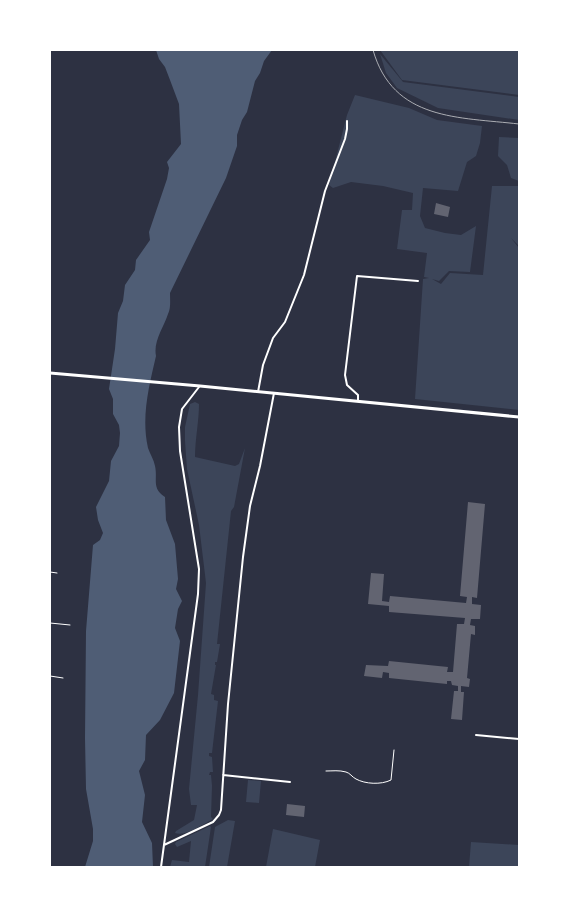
<svg xmlns="http://www.w3.org/2000/svg" width="569" height="917" font-family="Manrope,sans-serif">
<style>
.green{fill:#3c4559}
.water{fill:#4f5d75}
.building{fill:#626471}
.lines{fill:none;stroke-linecap:round;stroke-linejoin:round}
.service{stroke:#fff;stroke-width:1}
.minor{stroke:#fff;stroke-width:2}
.secondary{stroke:#fff;stroke-width:3}
.rail{stroke:#abadb3;stroke-width:1}
</style>
<rect width="100%" height="100%" fill="#2d3142"/>
<path class="green" d="M380,50h139v45l-117,-15z
M380,54l23,28 116,15v23l-81,-12 -41,-20 -11,-15z
M355,95l54,13 28,12 45,6 -2,17 -4,13 -9,6 -9,29 -35,-3 -3,28 5,12 20,5 16,2 15,-9 -6,46 -21,-1 -10,10 -7,-2 9,5 9,-11 33,2 9,-89h27v60l-8,-8 8,10v162l-104,-11 8,-120 6,-1 -5,-1 3,-24 -30,-4 5,-39h10l1,-17 -30,-7 -32,-4 -18,6 -4,-3 18,-70z
M499,137l20,1v43l-8,-3 -4,-13 -9,-9z
M195,402l4,2c0,17 -4,35 -4,53l40,9 4,-2 6,-16 -11,59 -3,4 -14,133h3l-3,18h-2v3h1l-5,29 3,1v5l4,1 -6,52h-3v3l3,1 1,15h-3l-1,3h2l1,11 -1,31 2,2c-10,5 -27,18 -38,14l1,-2 18,-11 3,-15h-6l-2,-16 9,-94 8,-112 -7,-58 -12,-56 -2,-28v-14l5,-23z
M248,780l13,1 -2,22 -13,-1z
M228,820l7,1 -8,46h-18l6,-40z
M210,826l1,1 -6,40h-35l2,-7 17,2 2,-21 -14,6 -2,-3 1,-2z
M273,829l47,11 -5,27h-49z
M471,842l48,3v22h-50z"/>
<path class="water" d="M156,50h116l-8,11 -4,12 -5,8 -8,31 -5,8 -5,15v11l-11,32 -56,115c0,7 1,15 -2,21 -4,13 -15,27 -12,42 -7,30 -15,61 -8,92 2,6 6,12 7,18 3,13 -4,22 10,31l1,23 9,24 3,35 -2,10 6,12 -4,8 -3,19 5,13 -6,52 -14,27 -14,15 -1,25 -6,11 6,24 -3,27 10,21 1,24h-68l8,-26v-12l-7,-40 -1,-51 1,-107 7,-86 7,-5 3,-7 -5,-13 -2,-13 13,-26 2,-20 8,-15 1,-13 -1,-8 -6,-11v-15l-4,-10 6,-40 3,-36 5,-12 2,-16 10,-15 1,-10 14,-20 -1,-8 18,-53 2,-11 -2,-6 14,-18 -2,-40 -9,-24 -5,-13 -6,-8z"/>
<path class="building" d="M436,203l14,4 -2,10 -14,-3z
M468,502l17,2 -8,94 -5,-1v7l9,1 -1,14h-9l-1,6 5,1v9l-4,-1 -4,44 3,1 -1,8 -8,-1v6h3l-2,28 -11,-1 3,-28h4v-5l-6,-1 -1,-4h-4v3l-58,-6v-5l-6,-1 -1,6 -18,-2 2,-11 22,1 1,-5 59,6 -1,5h6l4,-48h7l1,-6 -76,-6v-6l-21,-2 3,-31 13,1 -2,27 7,1 1,-6 76,7 1,-6 -7,-1z
M287,804l18,2 -1,11 -18,-2z"/>
<g class="lines">
<path class="service" d="M50,572l7,1
M50,623l20,2
M50,676l13,2
M326,771c7,0 13,-1 20,1 4,1 6,5 10,7 9,5 25,6 35,1l3,-30"/>
<path class="minor" d="M258,392l5,-27 10,-27 12,-16 19,-47 21,-84 20,-52 2,-10v-8
M358,401v-6l-11,-10 -2,-10 12,-99 61,5
M476,735l43,4
M223,775l67,7
M164,845l49,-23 6,-7 2,-5 7,-106 15,-147 7,-51 10,-40 14,-73
M161,867l37,-273 1,-25 -19,-118 -1,-24 3,-18 17,-22"/>
<path class="secondary" d="M50,373l150,13 319,31"/>
<path class="rail" d="M373,50c20,71 86,67 146,74"/>
</g>
<rect width="569" height="917" fill="none" stroke="#ffffff" stroke-width="102"/>
</svg>
